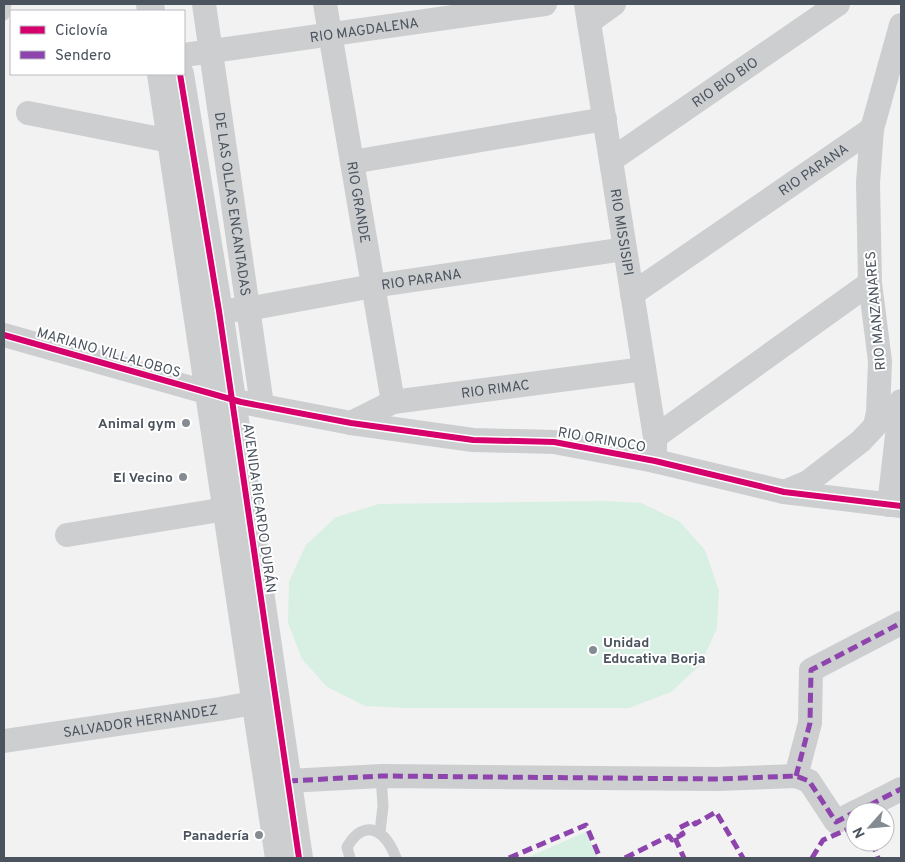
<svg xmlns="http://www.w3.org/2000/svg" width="905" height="862" font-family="Overpass,sans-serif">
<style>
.pitch{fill:#d8efe3}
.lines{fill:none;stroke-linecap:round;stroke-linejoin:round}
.service{stroke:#ccced0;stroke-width:11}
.minor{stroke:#ccced0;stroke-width:24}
.tertiary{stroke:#ccced0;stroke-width:28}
.quiet{stroke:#8e44ad;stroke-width:5;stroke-dasharray:10 5;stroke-linecap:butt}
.cycleway-casing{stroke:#fff;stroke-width:9}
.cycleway{stroke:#d6006c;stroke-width:6}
.poi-dot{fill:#858b92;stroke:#fff;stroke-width:2}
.labels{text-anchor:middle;stroke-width:4;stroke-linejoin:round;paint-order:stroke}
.street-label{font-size:14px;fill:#4a535e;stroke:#fff}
.poi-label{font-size:14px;font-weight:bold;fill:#4a535e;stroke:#fff;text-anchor:end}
</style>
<rect width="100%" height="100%" fill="#f2f2f2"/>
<path class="pitch" d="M606,501l35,2 38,18 26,29 14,41 -2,37 -16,36 -30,28 -42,16h-225l-39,-2 -38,-19 -25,-28 -14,-36 1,-42 17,-36 30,-28 43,-13z
M586,832l12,26h-72z"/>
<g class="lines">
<path class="service" d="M4,15l2,-11
M380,832l3,-26 -2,-30
M350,858l-3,-11c18,-31 39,-16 49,11"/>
<g class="minor">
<path id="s1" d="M204,4l58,401"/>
<path id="s2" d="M325,4l68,398"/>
<path id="s3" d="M586,4l69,433v24"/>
<path d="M589,22l25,-18"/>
<path id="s4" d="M184,55l361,-51"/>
<path d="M28,113l142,28"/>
<path id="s5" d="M611,160l227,-156"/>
<path d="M352,162l253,-43"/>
<path id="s6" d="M632,294l240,-165"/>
<path id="s7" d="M219,311l28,-2 126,-23 252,-37"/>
<path d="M4,335l237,67 110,21 122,17 81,2 101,19 129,31 117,14"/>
<path id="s8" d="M351,423l42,-21 251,-33"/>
<path d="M655,437l215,-154"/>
<path d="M784,492l24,-10 53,-41 14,-15 3,-14 2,-51 -10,-78 -2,-100 4,-54 29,-104"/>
<path d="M889,505l12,-104"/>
<path d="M67,535l159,-26"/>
<path id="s9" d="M4,741l216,-32 54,-10"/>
<path d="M796,776l14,-53 1,-53 90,-47"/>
<path d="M288,781l93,-5 337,3 78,-3 13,5 27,41 19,-10"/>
<path d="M856,812l45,-23"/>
</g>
<path class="tertiary" d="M150,4l1,7
M161,74l118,784
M180,74l39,237 80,547"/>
<path class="quiet" d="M796,776l14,-53 1,-53 90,-47
M288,781l93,-5 337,3 78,-3 13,5 27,41 19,-10
M856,812l45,-23
M675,838l9,20
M872,842l6,16
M509,858l77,-33 14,33
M625,858l44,-22 3,4 11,-6 -4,-6 14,-7 2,3 21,-12 27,46
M812,858l11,-18 32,-14"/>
<g class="cycleway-casing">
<path id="cycleway" d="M180,74l39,237 80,547
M4,335l237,67 110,21 122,17 81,2 101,19 129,31 117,14"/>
</g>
<use href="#cycleway" class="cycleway"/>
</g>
<g class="poi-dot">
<circle cx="186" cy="423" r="5"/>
<circle cx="183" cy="477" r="5"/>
<circle cx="593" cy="650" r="5"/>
<circle cx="259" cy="835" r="5"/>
</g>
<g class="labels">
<g class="street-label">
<text dy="5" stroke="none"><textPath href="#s4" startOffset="182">RIO MAGDALENA</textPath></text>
<text dy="5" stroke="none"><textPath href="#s5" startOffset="138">RIO BIO BIO</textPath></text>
<text dy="5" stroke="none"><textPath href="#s6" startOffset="220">RIO PARANA</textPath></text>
<text dy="5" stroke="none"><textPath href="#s2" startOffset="201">RIO GRANDE</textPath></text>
<text dy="5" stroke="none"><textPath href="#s1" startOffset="202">DE LAS OLLAS ENCANTADAS</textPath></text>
<text dy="5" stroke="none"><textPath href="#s3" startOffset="231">RIO MISSISIPI</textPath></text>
<text dy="5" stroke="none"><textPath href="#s7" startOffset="205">RIO PARANA</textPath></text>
<text transform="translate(875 311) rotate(-95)" y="5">RIO MANZANARES</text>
<text transform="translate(109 352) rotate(16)" y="5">MARIANO VILLALOBOS</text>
<text dy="5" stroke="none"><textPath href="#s8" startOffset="150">RIO RIMAC</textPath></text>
<text transform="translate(602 439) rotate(10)" y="5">RIO ORINOCO</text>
<text transform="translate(260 508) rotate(82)" y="5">AVENIDA RICARDO DURÁN</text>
<text dy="5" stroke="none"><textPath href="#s9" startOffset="138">SALVADOR HERNANDEZ</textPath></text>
</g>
<g class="poi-label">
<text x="176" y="428">Animal gym</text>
<text x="173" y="482">El Vecino</text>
<text x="603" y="647" text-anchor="start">Unidad<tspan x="603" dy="16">Educativa Borja</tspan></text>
<text x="249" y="840">Panadería</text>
</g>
</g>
<rect width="905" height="862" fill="none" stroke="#4a535e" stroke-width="10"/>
<rect x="10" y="10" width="175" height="65" fill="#ffffff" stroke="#b7babf"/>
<rect x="20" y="26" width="25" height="8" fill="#d6006c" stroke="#b7babf"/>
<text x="55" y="35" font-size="15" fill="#4a535e">Ciclovía</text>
<rect x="20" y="51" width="25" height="8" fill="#8e44ad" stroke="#b7babf"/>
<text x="55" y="60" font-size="15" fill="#4a535e">Sendero</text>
<g transform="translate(870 827) rotate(243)"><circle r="24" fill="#ffffff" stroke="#b7babf"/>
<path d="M0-4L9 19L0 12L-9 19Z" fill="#858b92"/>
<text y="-8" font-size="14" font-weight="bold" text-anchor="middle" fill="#4a535e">N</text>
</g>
</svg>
